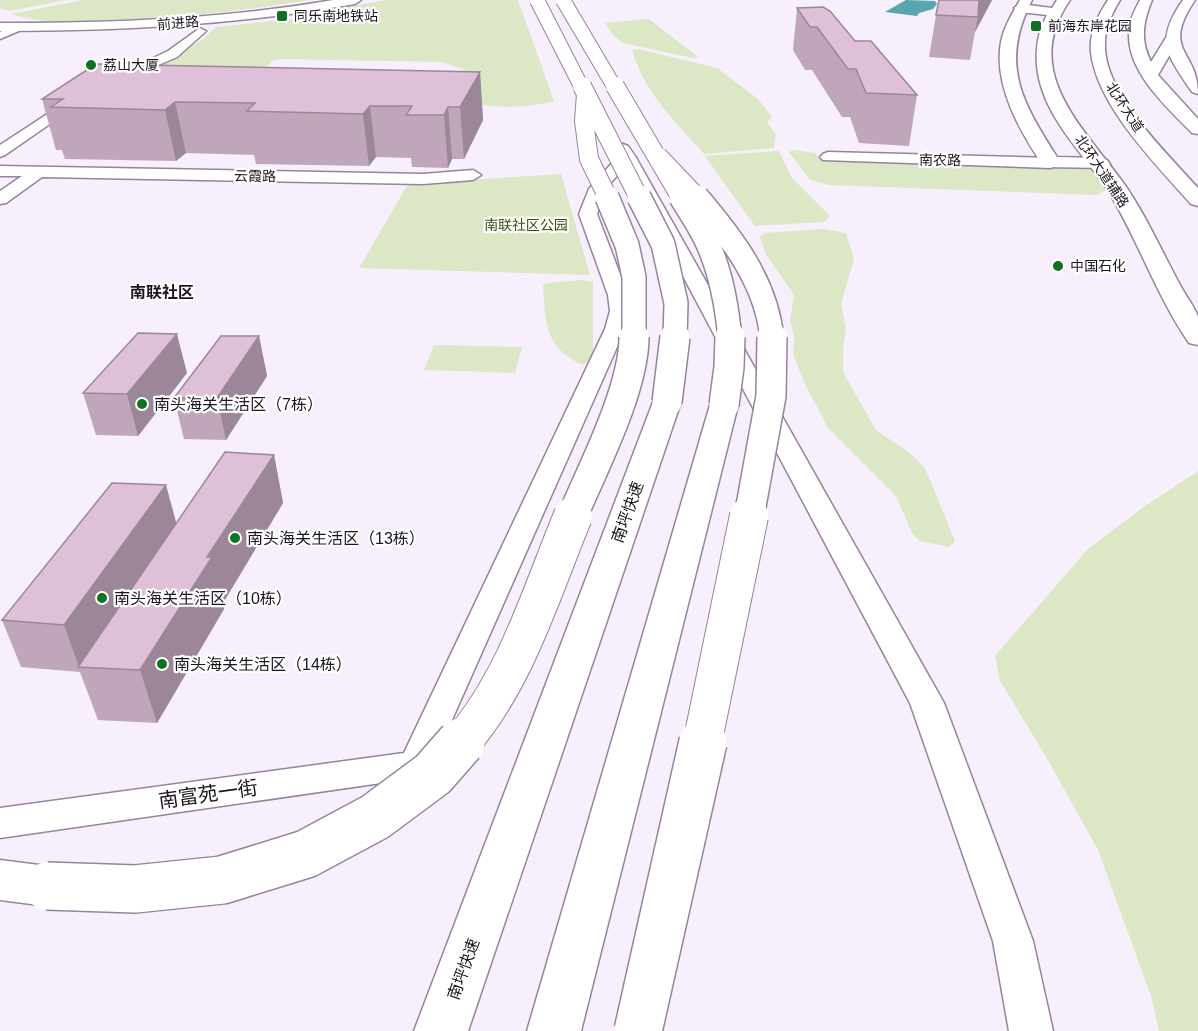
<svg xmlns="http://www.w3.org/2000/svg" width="1198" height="1031" font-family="Arial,'Noto Sans SC',sans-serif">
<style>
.green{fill:#dce8c5}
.water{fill:#58a6af}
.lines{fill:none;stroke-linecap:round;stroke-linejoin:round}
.street-casing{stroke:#96839e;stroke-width:3}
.secondary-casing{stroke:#96839e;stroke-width:3}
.primary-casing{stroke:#96839e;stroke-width:3}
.highway-casing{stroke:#96839e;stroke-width:3}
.street{fill:#fff;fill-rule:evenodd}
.secondary{fill:#fff;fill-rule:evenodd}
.primary{fill:#fff;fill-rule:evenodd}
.highway{fill:#fff;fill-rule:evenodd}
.highway-bridge-far5-casing{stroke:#96839e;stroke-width:16;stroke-linecap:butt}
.highway-bridge-far4-casing{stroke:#96839e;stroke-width:20;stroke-linecap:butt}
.highway-bridge-far3-casing{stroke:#96839e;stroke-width:26;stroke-linecap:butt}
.highway-bridge-far2-casing{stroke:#96839e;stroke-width:32;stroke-linecap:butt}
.highway-bridge-far1-casing{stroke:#96839e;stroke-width:40;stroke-linecap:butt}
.highway-bridge-casing{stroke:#96839e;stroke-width:50;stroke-linecap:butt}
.highway-bridge-far5{stroke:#fff;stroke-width:14}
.highway-bridge-far4{stroke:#fff;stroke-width:18}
.highway-bridge-far3{stroke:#fff;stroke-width:23}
.highway-bridge-far2{stroke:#fff;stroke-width:29}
.highway-bridge-far1{stroke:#fff;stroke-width:38}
.highway-bridge{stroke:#fff;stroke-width:47}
.wall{fill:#bfa6bb}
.shaded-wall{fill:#9b8798}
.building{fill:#dec1d9;stroke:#9b8798;stroke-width:1.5}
.poi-dot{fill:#0f7222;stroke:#fff;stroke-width:2}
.labels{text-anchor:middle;stroke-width:4.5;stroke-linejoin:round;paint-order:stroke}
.far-poi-label{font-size:14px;fill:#1c151f;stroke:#fff;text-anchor:start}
.far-street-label{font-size:14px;fill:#1c151f;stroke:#fff}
.far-park-label{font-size:14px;fill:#3e4d0e;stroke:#fff}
.far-quarter-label{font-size:16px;font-weight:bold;fill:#1c151f;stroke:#fff}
.poi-label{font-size:16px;fill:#1c151f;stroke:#fff;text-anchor:start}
.street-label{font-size:16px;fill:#1c151f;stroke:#fff}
.near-street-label{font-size:20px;fill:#1c151f;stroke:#fff}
</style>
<rect width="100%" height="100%" fill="#f7effb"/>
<path class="green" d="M0,0h66l-57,11 -9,-3z
M84,0h226c-60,10 -120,16 -180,20 -40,2 -81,6 -119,-6z
M386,0h132l36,101c-22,6 -65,9 -86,0l-5,-32 -23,-7 -161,-3 -5,1 -21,18 -109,-8 25,-9 33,-21 14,-13 84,-9 18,-6z
M649,19l49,38 -5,1 -70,-15 -10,-8 -8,-12z
M638,49l79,19 41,31 14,18 -5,5 9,13 -2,13 -70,6c-28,-32 -60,-61 -72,-104z
M793,150l23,3 2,5 6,2 251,6 14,3 18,21 -10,5 -268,-10 -19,-5 -21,-28z
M779,151l13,27 38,38 -6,6 -69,4 -50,-70z
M561,174l29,101 -231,-7 48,-82 12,-3z
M824,229l22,4 8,26 -13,45 5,25 -3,21v22l33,58 35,24 14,14 30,73 -6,6 -29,-6 -8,-8 -16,-37 -68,-68 -23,-44 -12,-30 1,-18 -4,-16 4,-25 -28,-41 -6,-17 4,-4z
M581,280l12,2v77l-10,6c-39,-17 -37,-42 -40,-79l5,-3z
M434,345l88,2 -7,26 -91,-3z
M1198,471v560h-39l-7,-32 -54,-149 -53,-95 -45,-74 -5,-25 92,-106 55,-42z"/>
<path class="water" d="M906,0l29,1 2,3 -4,5 -14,4 -2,3 -32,-4z"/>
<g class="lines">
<g class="street-casing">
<path id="street" d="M17,25l6,3 -2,2 -21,9v-7z
M200,28l6,3 -2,2 -27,24 -55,24h-10l-1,-3 57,-27z
M78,94l7,4 -2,3 -78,54 -5,2v-12z
M623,144l5,2 7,10 309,547 89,238 20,90h-44l-16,-90 -83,-238 -285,-536 -20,22 -8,25 31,81 2,16 -5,18 -197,445 -12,4 -416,60v-30l404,-55 201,-424 5,-18 -2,-16 -29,-81 10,-25 30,-34 -4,-6 3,-3z
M828,152l223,6 8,5 -8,5 -228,-8 -3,-3 3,-3z
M0,166l423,8 50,-4 8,5 -8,5 -50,4 -381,-7 -36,26 -6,1v-13l22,-15h-22z"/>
</g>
<g class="secondary-casing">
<path id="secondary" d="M1020,0h12c-33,64 -10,102 25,157l43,1 7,2 3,4 -3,4 -63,-1c-23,-34 -51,-81 -43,-125 3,-15 11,-28 19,-42z"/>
</g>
<g class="primary-casing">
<path id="primary" d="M333,0h28l-6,4c-118,21 -235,27 -355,27v-8c112,0 223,-4 333,-23z
M1057,0h13c-50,71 12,126 52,181 23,32 39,69 58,104 5,10 15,22 18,32 0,8 0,19 0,28l-9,-2c-31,-45 -48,-95 -75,-142 -22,-39 -60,-71 -73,-115 -7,-23 -6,-50 6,-71l-27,-3 -6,-4 6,-4 32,4z
M1183,0h12c-35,52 3,49 3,94l-6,-2c-25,-37 -38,-51 -9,-92z"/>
</g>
<g class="highway-casing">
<path id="highway" d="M1108,0h12c-9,15 -16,30 -15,48 2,49 62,105 93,140v18l-7,-2c-35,-40 -94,-98 -100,-152 -2,-19 7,-37 17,-52z
M1140,0h12c-9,22 -12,40 -1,62l16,-26 5,-1 7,4 -21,36 40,44v15l-6,-1c-25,-26 -63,-59 -63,-97 -1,-14 5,-24 11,-36z
M667,393l10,3 4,6 -213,629h-54l239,-629 4,-6z
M724,396l10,3 4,6 -157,626h-54l183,-626 4,-6z
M0,860l47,6 17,6 7,14 -7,14 -17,6 -47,-6z"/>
</g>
<use href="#street" class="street"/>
<use href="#secondary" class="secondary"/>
<use href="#primary" class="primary"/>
<use href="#highway" class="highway"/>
<g class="highway-bridge-far5-casing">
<path id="highway-bridge-far5" d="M537,0l45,88
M563,0l52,88"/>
</g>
<g class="highway-bridge-far4-casing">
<path id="highway-bridge-far4" d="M582,86l57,112
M615,86l66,112
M586,94l-2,27 5,38 19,39
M658,156l40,42"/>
</g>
<g class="highway-bridge-far3-casing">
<path id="highway-bridge-far3" d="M607,197l20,48 7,32v62
M639,197l24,47 13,59 -1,36
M681,197c8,14 19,29 26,45 14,30 20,64 23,97
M697,197c35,41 70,86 75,142"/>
</g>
<g class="highway-bridge-far2-casing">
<path id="highway-bridge-far2" d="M667,402l8,-65
M724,405l5,-38 1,-30
M572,517c21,-49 62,-128 62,-180
M749,517l22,-121 1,-59"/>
</g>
<g class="highway-bridge-far1-casing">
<path id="highway-bridge-far1" d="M460,744c56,-64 81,-151 113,-228
M702,744l47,-228"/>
</g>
<g class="highway-bridge-casing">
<path id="highway-bridge" d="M47,886l88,3 87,-9 84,-26 69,-37 58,-43 28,-32
M638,1031l65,-289"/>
</g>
<use href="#highway-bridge-far5" class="highway-bridge-far5"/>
<use href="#highway-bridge-far4" class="highway-bridge-far4"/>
<use href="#highway-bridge-far3" class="highway-bridge-far3"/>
<use href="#highway-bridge-far2" class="highway-bridge-far2"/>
<use href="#highway-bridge-far1" class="highway-bridge-far1"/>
<use href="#highway-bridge" class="highway-bridge"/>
</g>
<path class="wall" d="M992,0l-17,32 -5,28 -41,-3 7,-42z
M797,8l58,33 62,54 -8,51 -50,-3 -9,-26h-8l-30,-47h-7l-12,-20z
M480,72l3,48 -19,39h-12l-4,9 -36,-1 -1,-9 -35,-1 -7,9 -113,-2 -2,-9 -68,-2 -10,8 -111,-2 -3,-9h-6l-14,-51z
M259,336l8,40 -41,64 -42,-1 -10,-41z
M187,373l-49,63 -42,-1 -13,-42z
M274,455l9,48 -60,100 1,6 -67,114 -59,-3 -18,-48 -59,-5 -19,-47 174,-96z"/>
<path class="shaded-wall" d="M979,0h13l-17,32 3,-15z
M480,72l3,48 -19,39 -4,-52z
M175,102l11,51 -10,8 -11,-51z
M370,106l6,51 -7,9 -6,-52z
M448,107l4,52 -4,9 -4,-53z
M177,334l10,39 -49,63 -11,-42z
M259,336l8,40 -41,64 -9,-42z
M274,455l9,48 -60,100 1,6 -67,114 -17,-53 67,-113z
M166,485l12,44 -99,138 -15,-42z"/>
<path class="building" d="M939,0h40l-1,17 -42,-2z
M823,7l7,4 25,30h16l46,54 -51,-2 -10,-24h-8l-31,-42h-7l-13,-19z
M96,64l384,8 -20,35h-12l-4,8h-38l6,-9h-42l-7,8 -116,-3 8,-8 -80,-1 -10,8 -114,-3 12,-8h-21z
M138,333l39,1 -50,60 -44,-1z
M221,336h38l-42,62h-43z
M225,452l49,3 -67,102h5l-72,113 -62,-3z
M112,483l54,2 -102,140 -62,-5z"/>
<g class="poi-dot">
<rect x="276" y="10" width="12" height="12" rx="3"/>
<rect x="1030" y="20" width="12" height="12" rx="3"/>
<circle cx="91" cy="65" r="6"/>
<circle cx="1058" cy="266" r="6"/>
<circle cx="142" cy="404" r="6"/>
<circle cx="235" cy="538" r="6"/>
<circle cx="102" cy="598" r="6"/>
<circle cx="162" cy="664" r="6"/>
</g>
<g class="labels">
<g class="far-poi-label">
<text x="294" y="21">同乐南地铁站</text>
<text x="1048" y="31">前海东岸花园</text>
<text x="103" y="70">荔山大厦</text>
<text x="1070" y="271">中国石化</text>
</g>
<g class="far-street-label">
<text transform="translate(178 23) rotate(-5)" y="5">前进路</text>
<text transform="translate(1125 107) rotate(57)" y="5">北环大道</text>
<text transform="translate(940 160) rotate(1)" y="5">南农路</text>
<text transform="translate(1102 171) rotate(56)" y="5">北环大道辅路</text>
<text transform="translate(255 176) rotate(1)" y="5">云霞路</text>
</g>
<g class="far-park-label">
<text x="526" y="230">南联社区公园</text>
</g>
<g class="far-quarter-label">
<text x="162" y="298">南联社区</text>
</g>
<g class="poi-label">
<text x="154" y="410">南头海关生活区（7栋）</text>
<text x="247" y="544">南头海关生活区（13栋）</text>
<text x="114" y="604">南头海关生活区（10栋）</text>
<text x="174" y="670">南头海关生活区（14栋）</text>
</g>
<g class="street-label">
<text transform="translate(627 512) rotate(-70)" y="6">南坪快速</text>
<text transform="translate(463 969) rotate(-70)" y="6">南坪快速</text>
</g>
<g class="near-street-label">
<text transform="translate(208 794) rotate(-8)" y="7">南富苑一街</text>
</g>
</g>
</svg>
